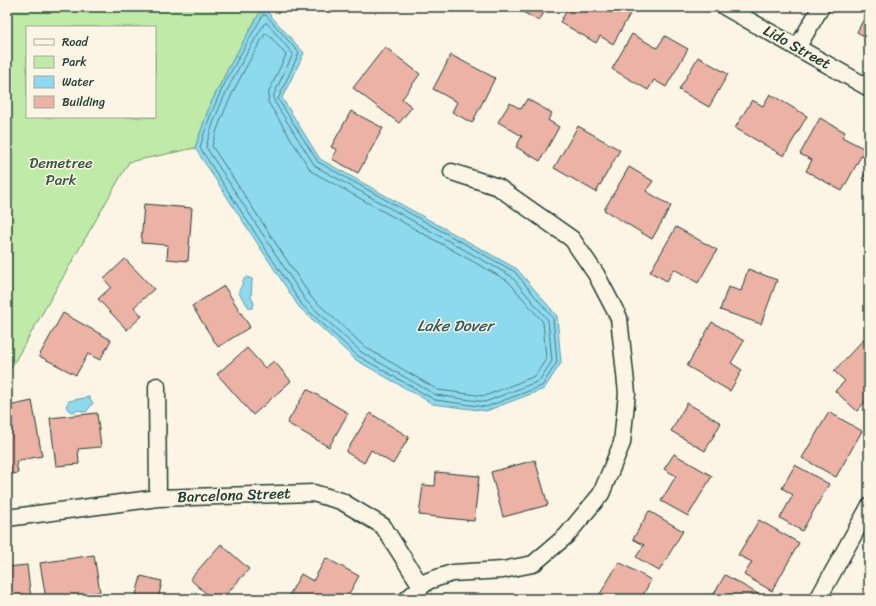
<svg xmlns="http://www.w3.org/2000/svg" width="876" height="606" font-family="Sriracha,sans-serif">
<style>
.green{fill:#bfeaa7;stroke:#6f946e;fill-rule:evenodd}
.water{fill:#8dd9ee;stroke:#619ba4}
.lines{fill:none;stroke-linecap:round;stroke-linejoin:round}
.shore{stroke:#4b7b7e;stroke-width:1}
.building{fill:#ebb2a5;stroke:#1f3d34}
.street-casing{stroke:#1f3d34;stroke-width:19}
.street{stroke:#fcf5e5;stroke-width:16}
.labels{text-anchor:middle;stroke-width:3;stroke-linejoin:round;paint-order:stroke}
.street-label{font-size:15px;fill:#1f3d34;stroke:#fcf5e5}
.park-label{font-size:15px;fill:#375745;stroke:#fcf5e5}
.water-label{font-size:16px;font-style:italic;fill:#355c59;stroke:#fcf5e5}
</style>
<rect width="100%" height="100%" fill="#fcf5e5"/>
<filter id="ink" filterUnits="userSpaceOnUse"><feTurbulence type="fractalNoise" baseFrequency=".025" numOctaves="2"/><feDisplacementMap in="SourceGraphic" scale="8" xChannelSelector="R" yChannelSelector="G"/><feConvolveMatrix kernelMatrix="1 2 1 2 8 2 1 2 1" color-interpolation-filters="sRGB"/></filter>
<g filter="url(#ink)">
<path class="green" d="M7,7h256l-33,58 -20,40 -15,43 -66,14 -122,213zM27,27h128v90h-128z"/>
<path class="water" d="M263,7l41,46 -22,45 38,61 197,110 40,47 4,47 -17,26 -58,22 -53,-7 -77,-44 -57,-53 -104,-159 15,-43 20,-40z
M247,277l5,2v2l-1,16 3,6 -1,4 -3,2 -12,-17 4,-7 1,-5z
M89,397l4,6 -7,9 -8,-2 -5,2 -5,-2 -2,-4 3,-5z"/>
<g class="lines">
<path class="shore" d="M263,15h3l33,38 -21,46 40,63 197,110 38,46 4,44 -15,24 -56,21 -51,-7 -77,-44 -56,-51 -102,-157c12,-48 39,-91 63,-133z
M267,23l26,31 -19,40v7l41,65 196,110 37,44 4,41 -13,20 -54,21 -49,-7 -75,-43 -55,-51 -100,-154c11,-44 35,-84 58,-123z
M265,34h3l18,21 -17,36 -1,11 43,69 197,110 35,41 3,37 -11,17 -50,20 -47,-6 -73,-43 -54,-50 -99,-151c11,-40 32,-76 53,-112z"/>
</g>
<path class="building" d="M514,7h33l-8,14z
M569,7h48l13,7 -17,30 -13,-8 -4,7 -36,-21z
M869,9v30l-12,-7z
M632,34l25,14 8,-12 23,13 -22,38 -12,-7 -6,10 -36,-21z
M385,47l35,27 -18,25 10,8 -13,16 -46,-35z
M451,55l44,23 -23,45 -20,-11 5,-10 -24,-13z
M698,57l30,17 -19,33 -30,-17z
M770,94l37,22 -23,40 -49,-28 17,-28 11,6z
M527,99l25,14 -4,7 11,7 -19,34 -24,-14 6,-11 -24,-14 12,-19 11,6z
M351,111l32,17 -25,45 -26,-14 5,-9 -6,-3z
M820,118l25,14 -3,5 23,12 -23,42 -36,-20 6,-11 -12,-6z
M578,126l42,24 -24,42 -42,-24z
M629,167l24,14 -7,10 25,15 -19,33 -48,-29z
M869,167v16l-7,-4z
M144,204l48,4 -4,53 -21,-2 1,-14 -27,-2z
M676,227l41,23 -19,33 -24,-14 -7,12 -17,-9z
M125,259l29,30 -20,18 8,9 -15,14 -29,-31 13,-12 -7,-8z
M748,269l29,11 -16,44 -41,-14 8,-23 13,4z
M224,286l26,41 -32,20 -26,-41z
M63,313l48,27 -11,20 -12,-6 -12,21 -37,-19z
M712,322l32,19 -13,22 11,7 -12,21 -43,-25z
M863,340l6,5v52l-12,14 -22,-20 10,-10 -11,-10z
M247,348l18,20 9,-7 17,20 -38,34 -36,-41z
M307,389l41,24 -19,34 -42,-24z
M32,401l10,55 -26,5 2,12 -11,2v-52l5,-1 -3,-16z
M687,403l34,20 -16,28 -34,-20z
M829,412l33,19 -26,46 -34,-19z
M97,413l4,34 -23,2 1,15 -23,2 -6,-48z
M370,413l39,24 -16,27 -22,-14 -7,13 -18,-11z
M674,454l38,22 -24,40 -27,-15 15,-25 -12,-7z
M535,460l13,45 -45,12 -12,-45z
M795,465l34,19 -27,47 -22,-13 13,-23 -11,-7z
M436,472l43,4 -5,45 -55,-6 4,-30 12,1z
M649,511l34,20 -24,40 -23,-14 8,-12 -11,-6z
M759,520l40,23 -27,48 -28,-16 8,-13 -14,-7z
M221,544l28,25 -27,30h-10l-22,-20z
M94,555l6,37 -13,2v5h-41l-6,-36z
M326,558l33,18 -13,23h-59l14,-25 12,7z
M619,562l32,18 -10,19h-44z
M27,565l4,34h-24v-16l2,-1 -2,-15z
M725,575l42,24h-56z
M141,576l21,5 -3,14 17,4h-41z"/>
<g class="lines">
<g class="street-casing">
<path id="street" d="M725,7l144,81
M797,48l24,-41
M157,386l1,112
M7,518l151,-20 155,-5 28,8 42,25 38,60
M407,599l21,-18 24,-8 51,-3 30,-6 33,-28 35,-42 21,-51 5,-50 -8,-75 -23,-44 -24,-35 -74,-52 -46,-15
M818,599l51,-92"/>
</g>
<use href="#street" class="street"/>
</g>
</g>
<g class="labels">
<g class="street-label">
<text transform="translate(797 47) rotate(29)" y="5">Lido Street</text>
<text transform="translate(234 495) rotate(-2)" y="5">Barcelona Street</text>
</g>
<g class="park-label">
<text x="61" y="168">Demetree<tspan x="61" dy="17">Park</tspan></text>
</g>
<g class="water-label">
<text x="455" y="331">Lake Dover</text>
</g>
</g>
<rect width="876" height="606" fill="none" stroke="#fcf5e5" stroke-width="24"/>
<rect x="12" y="12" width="852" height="582" fill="none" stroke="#1f3d34" stroke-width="1.5" filter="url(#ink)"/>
<rect x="26" y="26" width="130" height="92" fill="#fcf5e5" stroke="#a4ab9e"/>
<rect x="34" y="39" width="20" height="6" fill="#fcf5e5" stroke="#a4ab9e"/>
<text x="62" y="46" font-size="12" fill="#1f3d34">Road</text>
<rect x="34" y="56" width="20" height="12" fill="#bfeaa7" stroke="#a4ab9e"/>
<text x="62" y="66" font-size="12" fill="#1f3d34">Park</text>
<rect x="34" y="76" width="20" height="12" fill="#8dd9ee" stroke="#a4ab9e"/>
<text x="62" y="86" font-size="12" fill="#1f3d34">Water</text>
<rect x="34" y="96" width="20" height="12" fill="#ebb2a5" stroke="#a4ab9e"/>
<text x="62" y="106" font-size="12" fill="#1f3d34">Building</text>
</svg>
